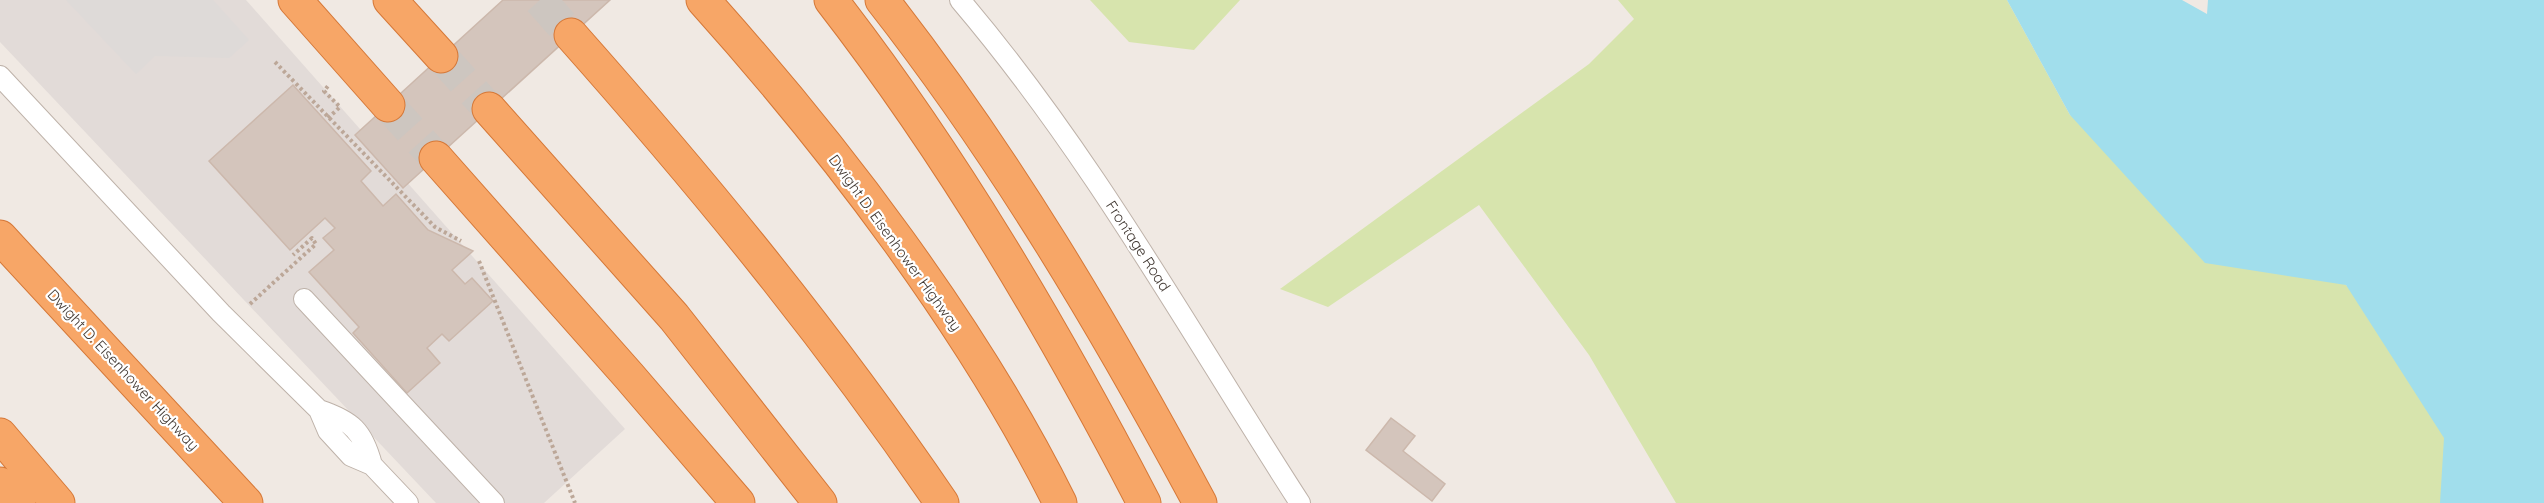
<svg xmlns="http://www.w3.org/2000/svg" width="2544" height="503" font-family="Quicksand,sans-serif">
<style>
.industrial{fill:#e2dbd8}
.green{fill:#d7e4ad}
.parking{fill:#dedad8}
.water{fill:#a1deec}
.building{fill:#d4c5bc;stroke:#ccb8ac;stroke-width:1.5}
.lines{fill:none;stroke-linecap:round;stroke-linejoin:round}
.motorway-tunnel{stroke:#cdc6c0;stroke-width:33;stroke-dasharray:33 16;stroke-linecap:butt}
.service-casing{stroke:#beb2a9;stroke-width:22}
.motorway-casing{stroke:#d57838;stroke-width:35}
.path{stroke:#bca798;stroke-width:4;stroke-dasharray:3 3;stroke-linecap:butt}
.service{stroke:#fff;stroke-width:20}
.motorway{stroke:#f7a667;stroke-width:33}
.labels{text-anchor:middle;stroke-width:4.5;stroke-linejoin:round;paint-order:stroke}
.street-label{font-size:15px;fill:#423933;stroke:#fff}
</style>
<rect width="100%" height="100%" fill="#f0e9e3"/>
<path class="industrial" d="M0,0h246l379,429 -81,74h-108l-436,-461z"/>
<path class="green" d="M1090,0h150l-46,50 -65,-8z
M1618,0h389l63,115 276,170 198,218h-868l-87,-148 -110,-150 -151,102 -48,-18 309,-225 45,-45z"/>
<path class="parking" d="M66,0h147l36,40 -20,18 -74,-2 -19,18z"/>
<path class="water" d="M2007,0h175l25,14 1,-14h336v503h-104l4,-65 -98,-153 -141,-22 -135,-148z"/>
<path class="building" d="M503,0h107l-207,188 -48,-53z
M293,85l78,86 -10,10 22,25 13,-12 32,36 45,21 -21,19 13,14 7,-6 21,23 -44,40 -7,-7 -15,14 13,15 -33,30 -54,-60 6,-6 -50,-55 25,-22 -11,-12 12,-10 -10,-10 -35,32 -81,-89z
M1391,418l24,18 -12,15 42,33 -13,17 -66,-51z"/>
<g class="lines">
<path class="motorway-tunnel" d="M540,0l31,35
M441,56l48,53
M388,105l48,53"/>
<g class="service-casing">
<path id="service" d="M960,0c132,155 230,333 340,503
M0,76l221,237 98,97 9,21 23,25 21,9 36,38
M304,299l190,204
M319,410c33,11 44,21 53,55"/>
</g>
<g class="motorway-casing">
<path id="motorway" d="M295,0l93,105
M390,0l51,56
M703,0c132,147 269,326 357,503
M831,0c121,156 222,328 313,503
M882,0c123,157 224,328 318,503
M571,35c134,151 257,301 371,468
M489,109l185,208 146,186
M436,158l193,218 109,127
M0,237l246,266
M0,435l58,68
M0,484l19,19"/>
</g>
<path class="path" d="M275,62l160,165 26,14
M328,118l12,-11 -16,-16 4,-5
M479,261l96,242
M250,304l66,-60 -4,-6 -19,17"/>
<use href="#service" class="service"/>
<use href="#motorway" class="motorway"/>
</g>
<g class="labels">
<g class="street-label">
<text transform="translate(895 243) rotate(54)" y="5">Dwight D. Eisenhower Highway</text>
<text transform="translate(1138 246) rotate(57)" y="5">Frontage Road</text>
<text transform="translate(123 370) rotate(47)" y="5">Dwight D. Eisenhower Highway</text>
</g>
</g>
</svg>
